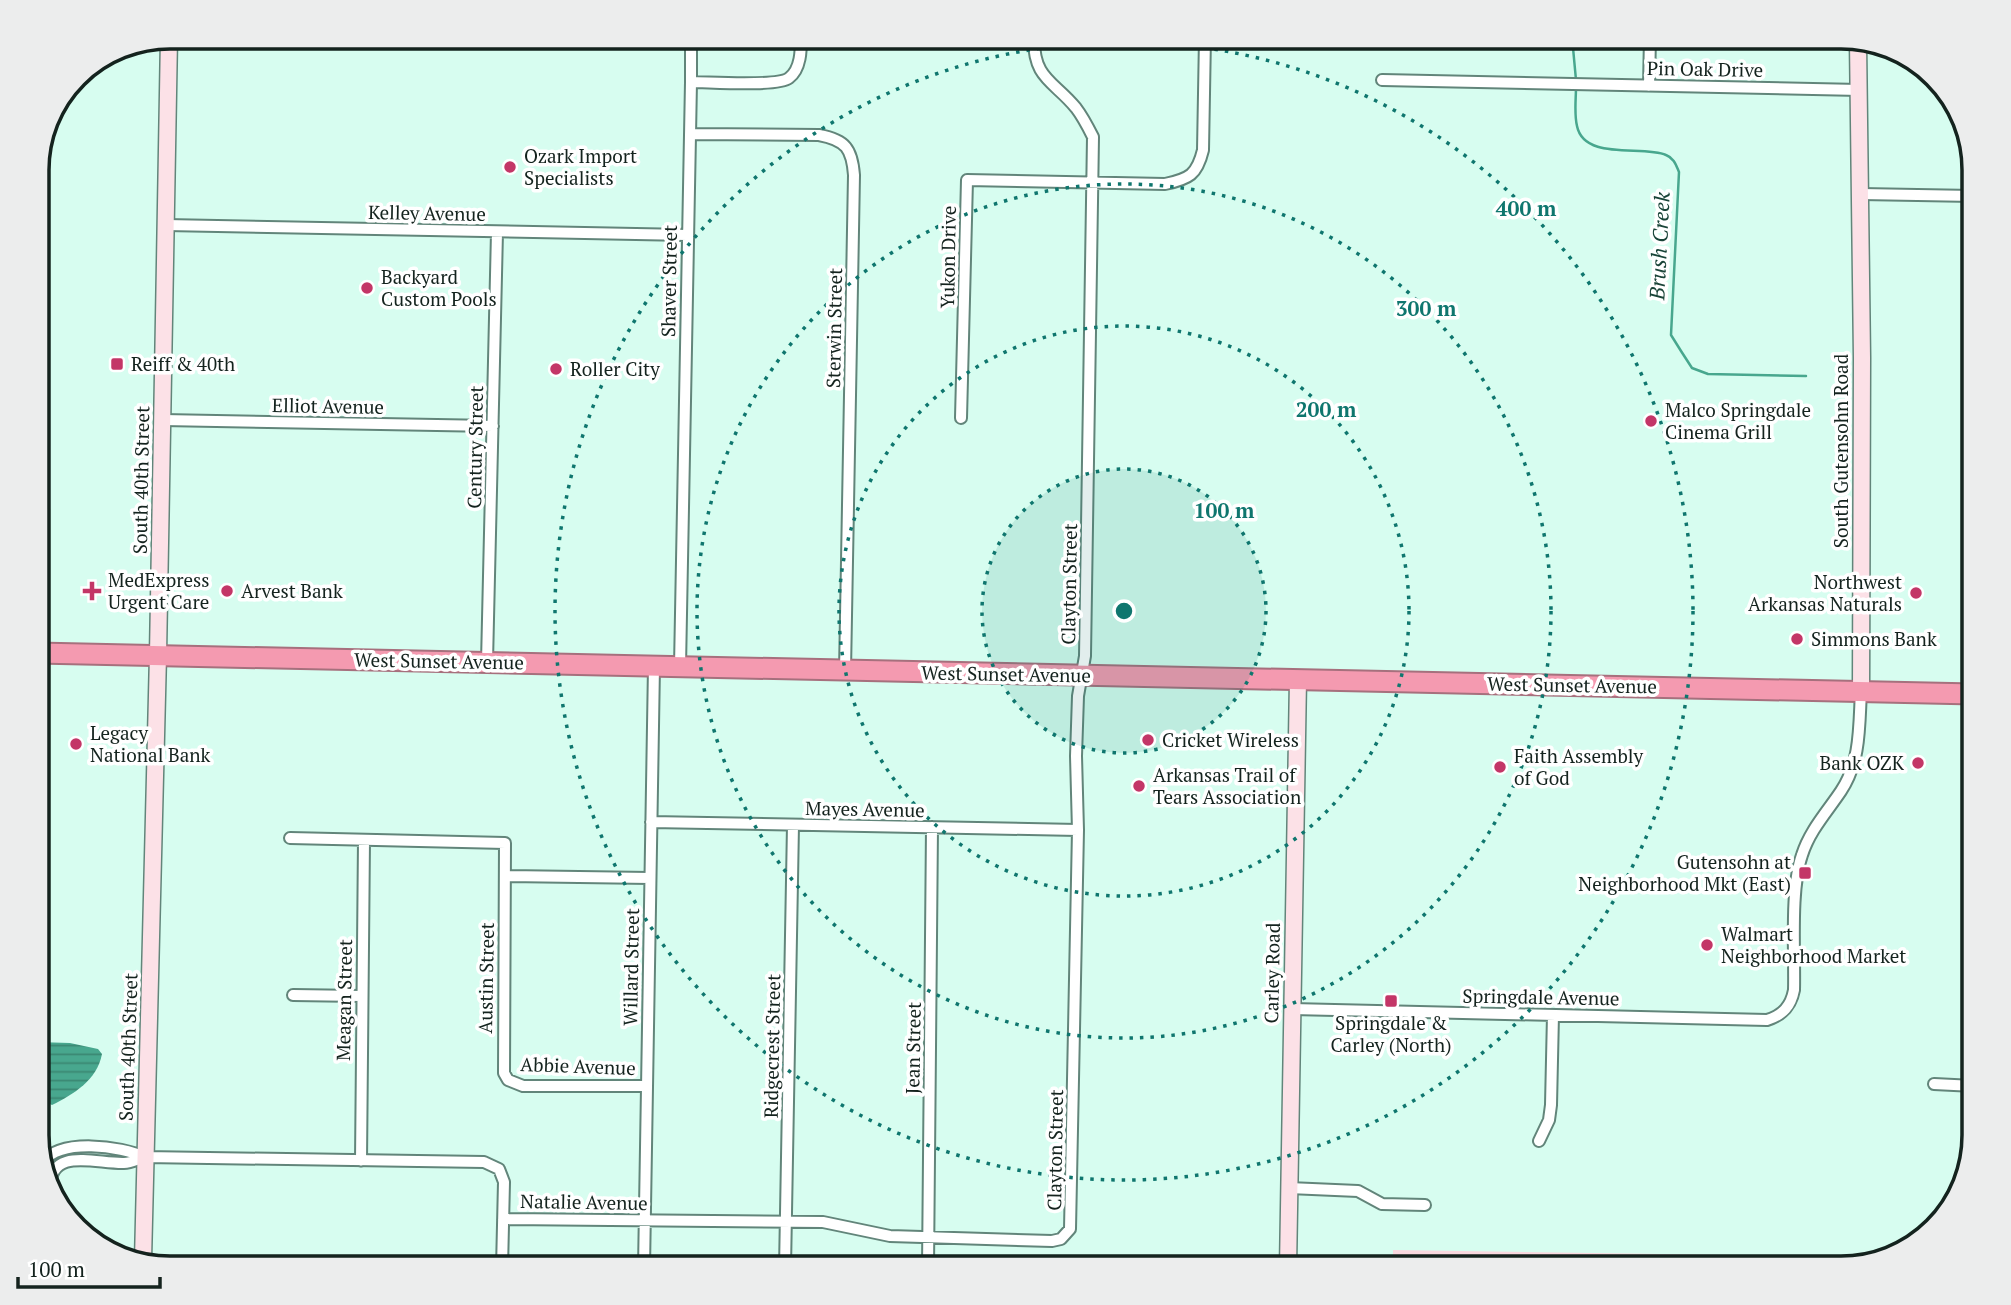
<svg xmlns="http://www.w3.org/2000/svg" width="2011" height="1305" font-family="'PT Serif',serif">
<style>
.grass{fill:#f9d9df}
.water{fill:url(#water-rules)}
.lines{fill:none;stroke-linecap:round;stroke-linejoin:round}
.stream{stroke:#48a78e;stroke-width:2.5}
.street-casing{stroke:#62857a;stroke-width:14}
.secondary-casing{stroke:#62857a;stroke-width:19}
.highway-casing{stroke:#a6707d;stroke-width:23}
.street{stroke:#fff;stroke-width:10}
.secondary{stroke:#fce1e7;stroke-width:16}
.highway{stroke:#f49ab0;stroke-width:19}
.ring{fill:none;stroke:#0f766e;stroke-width:3.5;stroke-dasharray:3.5 7}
.poi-dot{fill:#c33667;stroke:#fff;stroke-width:2.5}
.labels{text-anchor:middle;stroke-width:7;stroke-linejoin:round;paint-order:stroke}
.street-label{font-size:19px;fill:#14231e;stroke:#fff}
.poi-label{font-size:19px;fill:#14231e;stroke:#fff;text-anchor:start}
.water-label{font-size:21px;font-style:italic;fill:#194438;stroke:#fff}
.rim{fill:none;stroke:#14231e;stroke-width:3.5}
.centre{fill:#0f766e;stroke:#fff;stroke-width:3.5}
.ring-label{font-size:21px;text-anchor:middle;font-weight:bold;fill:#0f766e;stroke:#fff;stroke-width:7;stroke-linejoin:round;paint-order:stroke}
</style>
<defs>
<pattern id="water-rules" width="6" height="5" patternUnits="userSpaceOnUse" patternTransform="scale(1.75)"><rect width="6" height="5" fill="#48a78e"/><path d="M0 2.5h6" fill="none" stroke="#3b8873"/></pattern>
</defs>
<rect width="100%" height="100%" fill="#d7fdf0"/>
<path class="grass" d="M1393,1250l469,7v6l-20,5h-449z"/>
<path class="water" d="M37,1042l33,1 28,6 4,5c-5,26 -28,40 -50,51l-15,-7z"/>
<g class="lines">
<path class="stream" d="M1572,37l4,43
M1576,87c0,12 -2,27 1,39 7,35 66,19 89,29 8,3 10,10 13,17l-8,163 10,16 11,17 16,6 98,2"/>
<g class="street-casing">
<path id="street" d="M1382,80l478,10
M691,82v-45
M1649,86l1,-49
M690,134l129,1c27,5 33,14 35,40l-9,496
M1861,194l113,2
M166,225l521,10
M961,418l6,-238 198,4c24,-5 32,-9 38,-34l2,-113
M163,420l330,6
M487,662l10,-430
M680,667l11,-585c19,0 86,5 98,-4 12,-9 12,-28 12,-41
M651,822l427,8
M290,838l215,5 -1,230 4,7 15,6h124
M505,876l145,2
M293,995l68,1
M1292,1009l475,11c16,-5 24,-14 27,-30 1,-38 -4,-101 8,-135 8,-25 25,-43 39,-64 20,-30 18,-66 20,-100
M1934,1084l40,2
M1539,1141l10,-21 2,-15 2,-90
M361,1161l3,-321
M43,1162c18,-24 77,-16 102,-5
M50,1188c0,-42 46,-24 74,-25 7,0 14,-4 21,-6l339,5 15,7 5,13 -2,86
M1289,1188l69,3 24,13 43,1
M503,1219l320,3 67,14 162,5 9,-2 9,-10 8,-399 -2,-74 2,-60 7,-40 8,-519c-5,-10 -10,-20 -17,-29 -22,-27 -43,-29 -42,-71
M644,1268l10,-602
M785,1268l8,-443
M928,1268l4,-441"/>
</g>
<g class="secondary-casing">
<path id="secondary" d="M1858,42l4,316 -1,333
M143,1260l15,-605 11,-618
M1288,1268l10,-589"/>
</g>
<g class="highway-casing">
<path id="highway" d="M37,653l1937,41"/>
</g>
<use href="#street" class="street"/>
<use href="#secondary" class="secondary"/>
<use href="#highway" class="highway"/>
</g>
<circle cx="1124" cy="611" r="142" fill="#0f766e" fill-opacity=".12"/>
<g class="ring">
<circle cx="1124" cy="611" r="142"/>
<circle cx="1124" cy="611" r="285"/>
<circle cx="1124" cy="611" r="427"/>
<circle cx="1124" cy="611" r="569"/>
</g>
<g class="poi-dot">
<circle cx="510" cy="167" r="7"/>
<circle cx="367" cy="288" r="7"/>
<rect x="110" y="357" width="14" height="14" rx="3.5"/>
<circle cx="556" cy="369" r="7"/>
<circle cx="1651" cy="421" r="7"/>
<path d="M88.5 580.5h7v7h7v7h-7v7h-7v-7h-7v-7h7z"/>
<circle cx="227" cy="591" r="7"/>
<circle cx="1916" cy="593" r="7"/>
<circle cx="1797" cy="639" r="7"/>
<circle cx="1148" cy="740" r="7"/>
<circle cx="76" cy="744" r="7"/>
<circle cx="1918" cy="763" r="7"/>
<circle cx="1500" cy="767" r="7"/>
<circle cx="1139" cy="786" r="7"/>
<rect x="1798" y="866" width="14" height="14" rx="3.5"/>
<circle cx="1707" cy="945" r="7"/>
<rect x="1384" y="994" width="14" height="14" rx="3.5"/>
</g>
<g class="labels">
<g class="street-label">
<text transform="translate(1705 69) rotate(1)" y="7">Pin Oak Drive</text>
<text transform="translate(427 213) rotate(1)" y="7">Kelley Avenue</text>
<text transform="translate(948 257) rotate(-89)" y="7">Yukon Drive</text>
<text transform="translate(669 281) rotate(-89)" y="7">Shaver Street</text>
<text transform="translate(834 328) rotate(-89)" y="7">Sterwin Street</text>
<text transform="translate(328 406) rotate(1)" y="7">Elliot Avenue</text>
<text transform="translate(475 447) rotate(-89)" y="7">Century Street</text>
<text transform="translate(1841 451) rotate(-90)" y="7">South Gutensohn Road</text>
<text transform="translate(141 480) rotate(-89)" y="7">South 40th Street</text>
<text transform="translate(1069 584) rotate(-89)" y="7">Clayton Street</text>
<text transform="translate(439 661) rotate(1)" y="7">West Sunset Avenue</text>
<text transform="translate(1006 674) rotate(1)" y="7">West Sunset Avenue</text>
<text transform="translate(1572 685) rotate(1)" y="7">West Sunset Avenue</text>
<text transform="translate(865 809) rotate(1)" y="7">Mayes Avenue</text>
<text transform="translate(631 967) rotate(-89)" y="7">Willard Street</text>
<text transform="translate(1272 973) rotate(-89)" y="7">Carley Road</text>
<text transform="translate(486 978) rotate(-89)" y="7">Austin Street</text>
<text transform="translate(1541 997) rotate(1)" y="7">Springdale Avenue</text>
<text transform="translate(344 1000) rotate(-89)" y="7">Meagan Street</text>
<text transform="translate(772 1046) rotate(-89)" y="7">Ridgecrest Street</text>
<text transform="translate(128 1047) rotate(-88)" y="7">South 40th Street</text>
<text transform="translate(913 1048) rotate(-89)" y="7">Jean Street</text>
<text transform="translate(578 1066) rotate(2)" y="7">Abbie Avenue</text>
<text transform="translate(1055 1150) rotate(-89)" y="7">Clayton Street</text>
<text transform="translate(584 1202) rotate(1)" y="7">Natalie Avenue</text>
</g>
<g class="poi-label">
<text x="524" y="163">Ozark Import<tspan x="524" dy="22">Specialists</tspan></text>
<text x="381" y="284">Backyard<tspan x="381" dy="22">Custom Pools</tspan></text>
<text x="131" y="371">Reiff &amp; 40th</text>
<text x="570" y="376">Roller City</text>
<text x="1665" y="417">Malco Springdale<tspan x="1665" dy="22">Cinema Grill</tspan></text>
<text x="108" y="587">MedExpress<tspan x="108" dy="22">Urgent Care</tspan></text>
<text x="1902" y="589" text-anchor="end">Northwest<tspan x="1902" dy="22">Arkansas Naturals</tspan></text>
<text x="241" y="598">Arvest Bank</text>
<text x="1811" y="646">Simmons Bank</text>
<text x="90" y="740">Legacy<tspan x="90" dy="22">National Bank</tspan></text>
<text x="1162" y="747">Cricket Wireless</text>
<text x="1514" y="763">Faith Assembly<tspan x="1514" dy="22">of God</tspan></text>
<text x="1904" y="770" text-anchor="end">Bank OZK</text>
<text x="1153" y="782">Arkansas Trail of<tspan x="1153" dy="22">Tears Association</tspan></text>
<text x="1791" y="869" text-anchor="end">Gutensohn at<tspan x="1791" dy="22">Neighborhood Mkt (East)</tspan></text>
<text x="1721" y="941">Walmart<tspan x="1721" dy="22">Neighborhood Market</tspan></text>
<text x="1391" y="1030" text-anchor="middle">Springdale &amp;<tspan x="1391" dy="22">Carley (North)</tspan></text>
</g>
<g class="water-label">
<text transform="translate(1660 246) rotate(-87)" y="7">Brush Creek</text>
</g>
</g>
<path d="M0 0H2011V1305H0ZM170 49H1841A121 121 0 0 1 1962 170V1135A121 121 0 0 1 1841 1256H170A121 121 0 0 1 49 1135V170A121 121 0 0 1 170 49Z" fill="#eceded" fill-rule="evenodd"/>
<path class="rim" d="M170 49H1841A121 121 0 0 1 1962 170V1135A121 121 0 0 1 1841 1256H170A121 121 0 0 1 49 1135V170A121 121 0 0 1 170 49Z"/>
<circle cx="1124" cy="611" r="10" class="centre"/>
<g class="ring-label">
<text x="1526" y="216">400 m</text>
<text x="1426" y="316">300 m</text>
<text x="1326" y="417">200 m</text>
<text x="1224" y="518">100 m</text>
</g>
<path d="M18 1277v10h142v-10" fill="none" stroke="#14231e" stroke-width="3.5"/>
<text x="28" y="1277" font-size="21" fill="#14231e" stroke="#ffffff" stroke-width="5" paint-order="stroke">100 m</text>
</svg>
